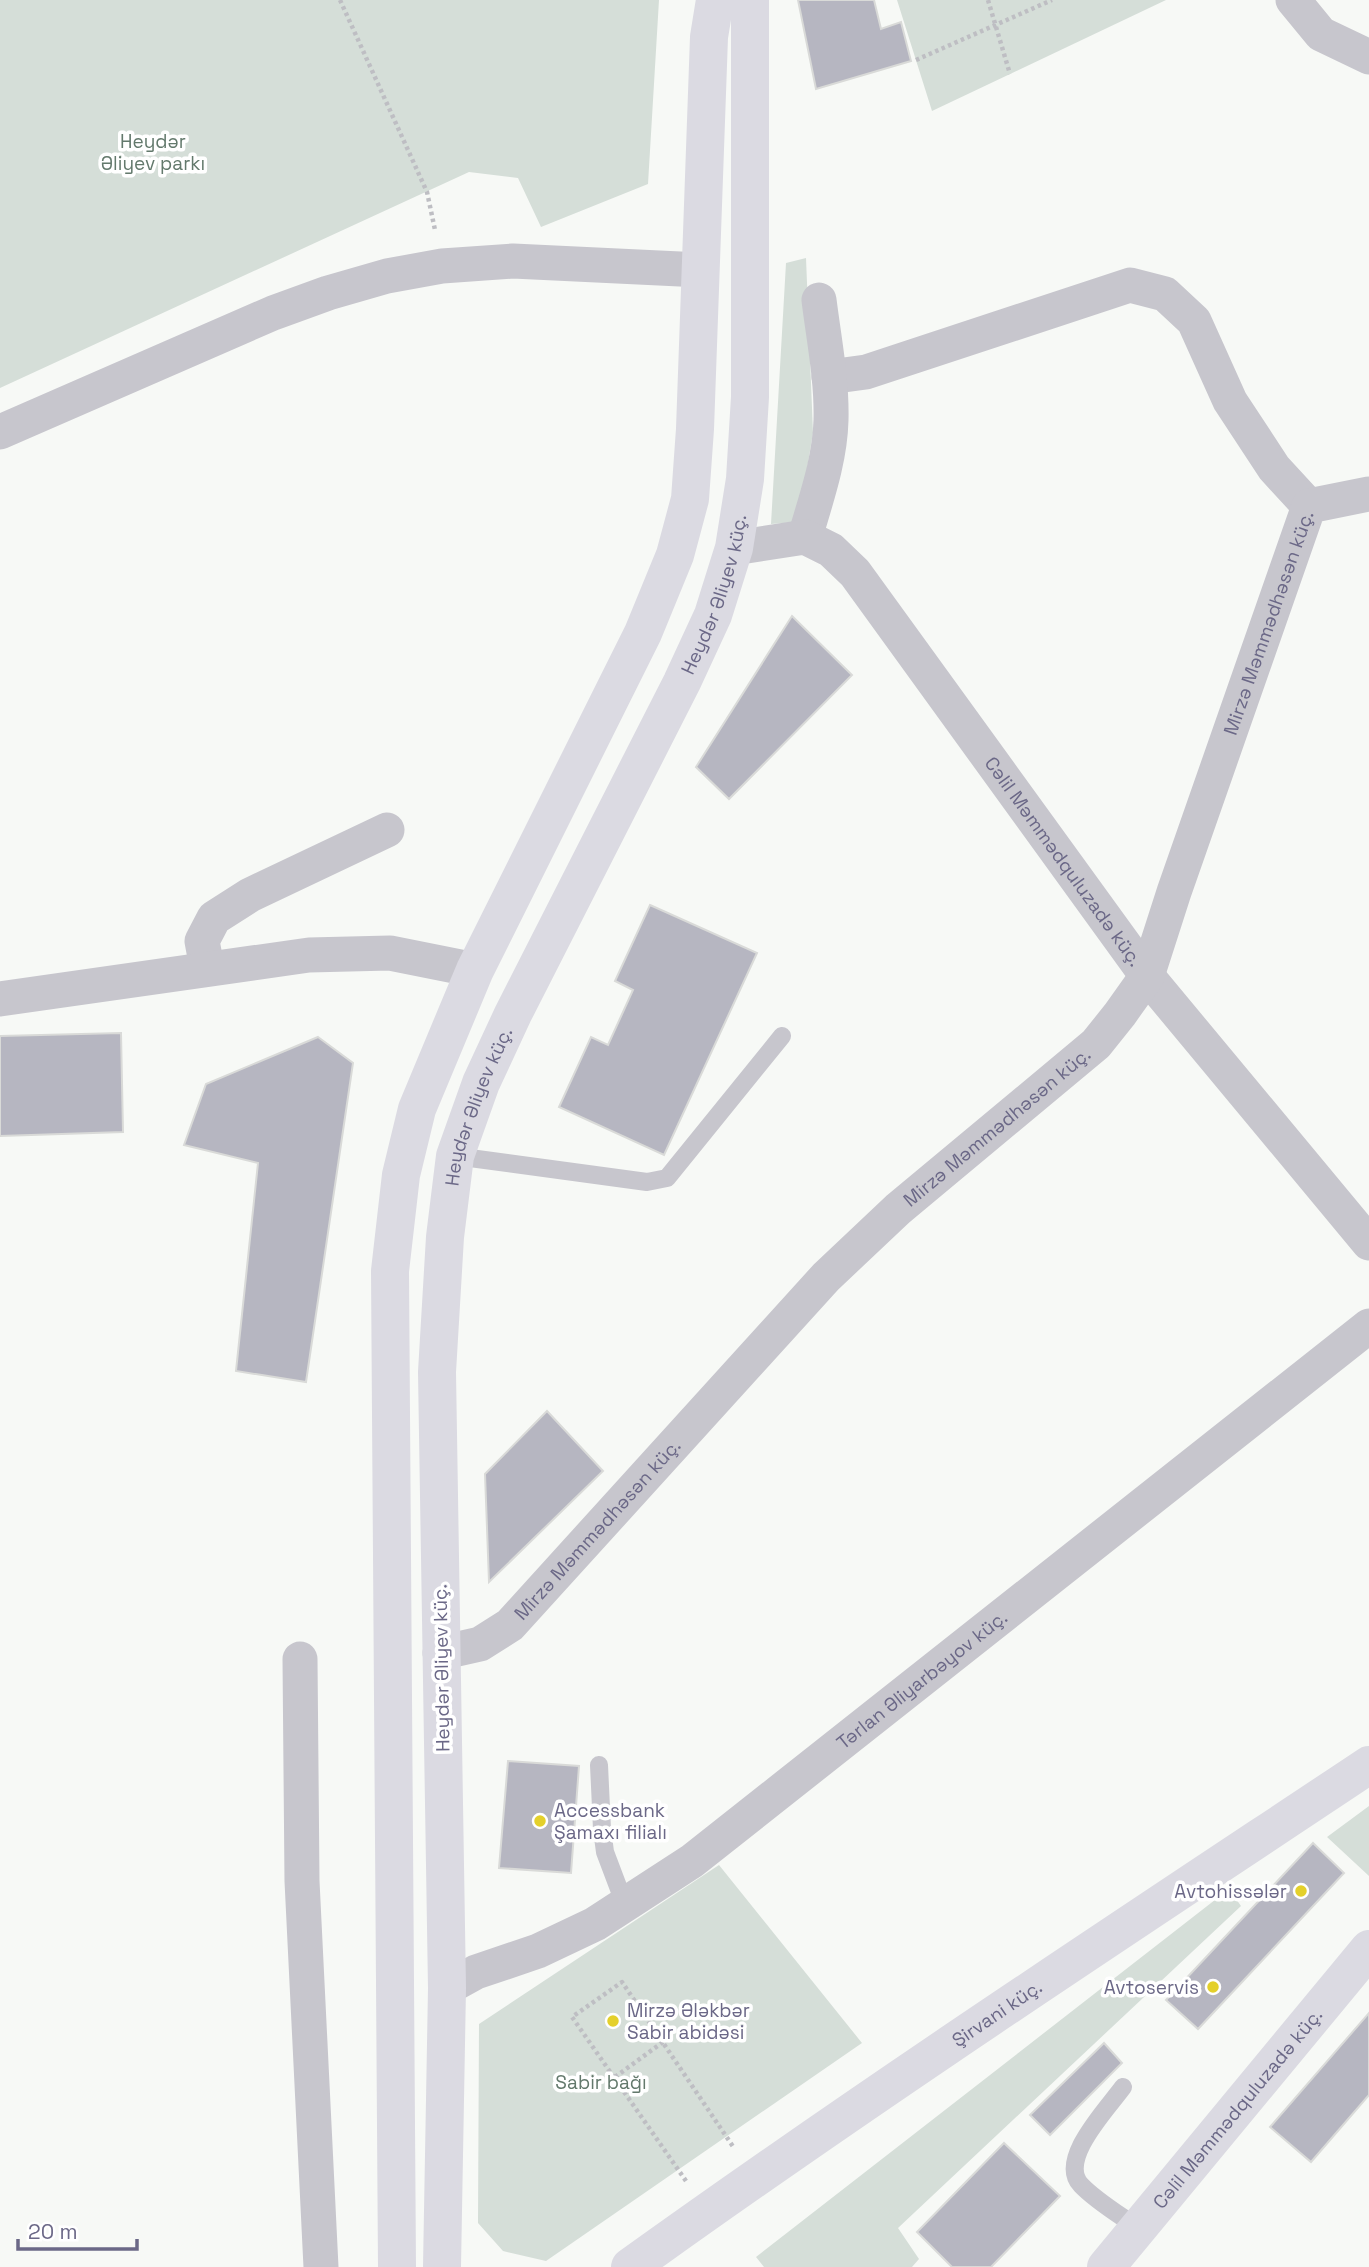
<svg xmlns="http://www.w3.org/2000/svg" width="1369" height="2267" font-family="'Space Grotesk',sans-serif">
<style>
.green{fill:#d5ded8}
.building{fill:#b6b6c1;stroke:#d9dad8;stroke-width:2}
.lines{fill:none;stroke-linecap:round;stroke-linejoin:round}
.path{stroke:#bebec3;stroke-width:4.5;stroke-dasharray:3.5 3.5;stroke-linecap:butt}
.lane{stroke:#c7c6cd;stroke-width:18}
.street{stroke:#c7c6cd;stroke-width:35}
.secondary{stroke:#dbdae2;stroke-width:38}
.poi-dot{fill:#e4d02b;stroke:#fff;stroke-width:2.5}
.labels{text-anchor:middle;stroke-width:7;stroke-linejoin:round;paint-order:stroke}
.park-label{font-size:19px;fill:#63796c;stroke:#fff}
.street-label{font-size:19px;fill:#6b6887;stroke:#fff}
.poi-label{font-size:19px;fill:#6b6887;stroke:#fff;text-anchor:start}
</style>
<rect width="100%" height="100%" fill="#f7f9f6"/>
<path class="green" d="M0,0h659l-11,184 -107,43 -23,-49 -49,-6 -469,216z
M897,0h269l-234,111z
M806,258l7,175 -15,89 -27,2 15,-261z
M1369,1806v70l-42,-39z
M719,1865l143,178 -316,218 -43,-10 -25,-28 1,-199z
M1229,1889l12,17 -343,322 21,31 -7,8h-148l-8,-10z"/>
<path class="building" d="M798,0h76l7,29 20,-7 10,39 -95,28z
M792,616l60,59 -123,124 -33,-32z
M650,905l107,48 -93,202 -105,-48 32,-70 17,8 25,-55 -18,-9z
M121,1033l2,99 -123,4v-100z
M318,1037l35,26 -47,319 -70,-11 22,-208 -74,-18 22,-61z
M547,1411l56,60 -114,111 -4,-108z
M508,1761l71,5 -8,107 -72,-5z
M1313,1843l31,30 -146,156 -32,-29z
M1369,2013v82l-58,67 -41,-35z
M1104,2043l18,20 -72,72 -20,-20z
M1004,2143l56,53 -69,71h-39l-35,-35z"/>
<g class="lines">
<path class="path" d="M340,0l87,192 8,38
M988,0l22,74
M916,60l136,-60
M615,2077l48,-35
M686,2181l-114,-164 50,-35 112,166"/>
<path class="lane" d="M455,1156l192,26 20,-4 115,-142
M599,1765l3,64 3,23 20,53
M1123,2087c-15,21 -66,73 -42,98 15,16 39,30 57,43"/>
<g class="street">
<path d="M1293,0l28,34 48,23"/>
<path d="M829,377l37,-5 264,-87 35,9 29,27 36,80 44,67 35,38"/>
<path d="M0,432l273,-119 55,-20 59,-17 55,-10 71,-5 188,9"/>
<path d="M805,537c11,-38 25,-77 26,-117 1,-40 -7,-80 -12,-120"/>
<path id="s1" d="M734,548l71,-11 26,13 24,23 292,403 222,267"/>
<path d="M207,968l-5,-27 12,-23 36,-23 137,-65"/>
<path d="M0,999l309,-44 81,-2 85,17"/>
<path id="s2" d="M440,1653l40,-9 30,-19 316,-348 72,-68 198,-165 24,-30 27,-38 27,-84 135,-386 60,-12"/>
<path d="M300,1659l2,222 19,386"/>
<path id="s3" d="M447,1988l29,-16 62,-21 57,-27 97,-63 677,-535"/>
</g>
<g class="secondary">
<path d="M397,2267l-7,-996 11,-96 16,-66 58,-139 168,-337 32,-78 15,-56 5,-70 14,-392 6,-37"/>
<path id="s4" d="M442,2267l5,-279 -10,-616 8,-135 10,-81 26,-73 32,-69 169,-332 31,-67 21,-67 11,-69 5,-82v-397"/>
<path id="s5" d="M630,2267c242,-174 491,-337 739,-502"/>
<path id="s6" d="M1106,2267l263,-318"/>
</g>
</g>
<g class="poi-dot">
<circle cx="540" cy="1821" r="7"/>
<circle cx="1301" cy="1891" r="7"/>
<circle cx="1213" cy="1987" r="7"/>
<circle cx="613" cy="2021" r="7"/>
</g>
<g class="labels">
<g class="park-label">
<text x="153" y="148">Heydər<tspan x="153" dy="22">Əliyev parkı</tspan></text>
<text x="601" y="2089">Sabir bağı</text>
</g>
<g class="street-label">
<text dy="7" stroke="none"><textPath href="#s4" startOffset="1732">Heydər Əliyev küç.</textPath></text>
<text dy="7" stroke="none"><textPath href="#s2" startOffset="1362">Mirzə Məmmədhəsən küç.</textPath></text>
<text dy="7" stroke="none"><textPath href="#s1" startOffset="490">Cəlil Məmmədquluzadə küç.</textPath></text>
<text dy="7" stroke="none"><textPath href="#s4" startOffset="1166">Heydər Əliyev küç.</textPath></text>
<text dy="7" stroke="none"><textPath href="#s2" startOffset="774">Mirzə Məmmədhəsən küç.</textPath></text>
<text dy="7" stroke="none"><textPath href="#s2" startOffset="206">Mirzə Məmmədhəsən küç.</textPath></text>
<text transform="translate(441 1668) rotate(-91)" y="7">Heydər Əliyev küç.</text>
<text dy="7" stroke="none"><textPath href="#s3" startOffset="570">Tərlan Əliyarbəyov küç.</textPath></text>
<text dy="7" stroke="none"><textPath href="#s5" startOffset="446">Şirvani küç.</textPath></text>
<text dy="7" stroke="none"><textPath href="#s6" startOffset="206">Cəlil Məmmədquluzadə küç.</textPath></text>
</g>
<g class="poi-label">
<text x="554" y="1817">Accessbank<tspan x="554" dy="22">Şamaxı filialı</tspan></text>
<text x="1287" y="1898" text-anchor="end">Avtohissələr</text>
<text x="1199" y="1994" text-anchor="end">Avtoservis</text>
<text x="627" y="2017">Mirzə Ələkbər<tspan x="627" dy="22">Sabir abidəsi</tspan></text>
</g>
</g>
<path d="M18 2239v10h119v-10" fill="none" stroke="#6b6887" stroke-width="3.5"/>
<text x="28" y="2239" font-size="21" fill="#6b6887" stroke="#ffffff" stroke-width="5" paint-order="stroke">20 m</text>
</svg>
